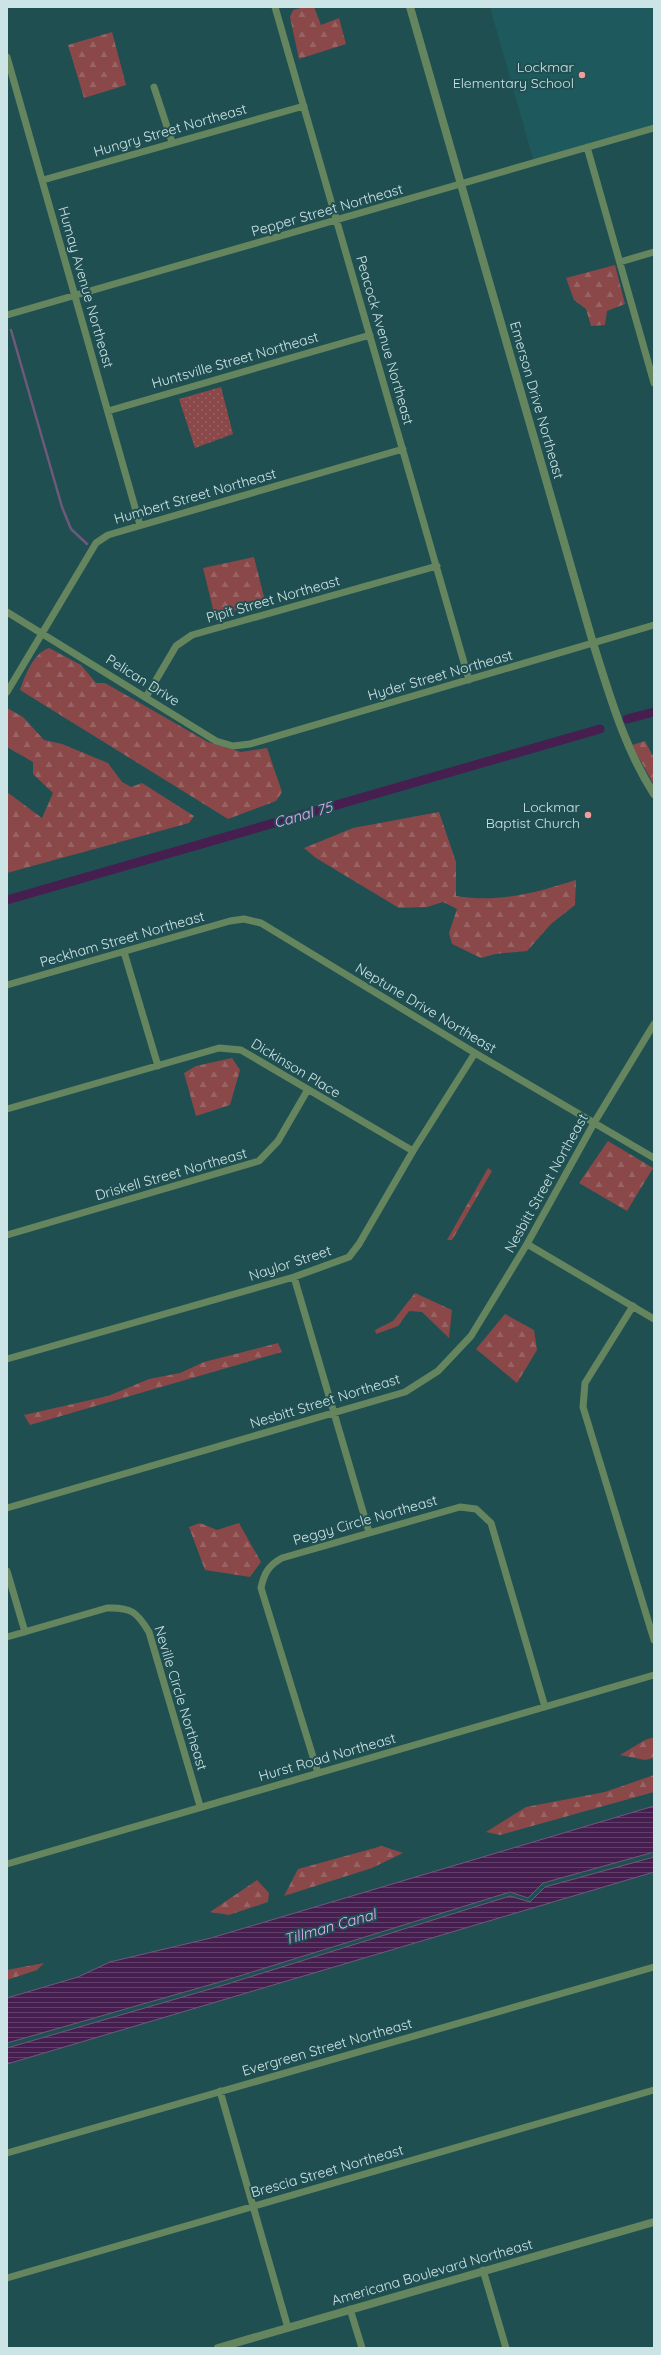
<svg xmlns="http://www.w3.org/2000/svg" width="661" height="2355" font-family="Quicksand,sans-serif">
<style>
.built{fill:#1e5a5d}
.grass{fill:url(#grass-dots)}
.forest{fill:url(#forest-firs)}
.water{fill:url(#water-rules);stroke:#6e597c}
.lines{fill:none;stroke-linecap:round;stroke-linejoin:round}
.stream{stroke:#6e597c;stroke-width:2.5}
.canal{stroke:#461e4f;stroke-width:9}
.minor{stroke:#64855d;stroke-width:7}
.tertiary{stroke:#64855d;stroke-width:8}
.poi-dot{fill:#f59b9b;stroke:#204f52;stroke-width:1.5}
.labels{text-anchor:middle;stroke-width:4;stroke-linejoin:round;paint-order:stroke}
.poi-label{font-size:14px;fill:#cde4e6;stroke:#204f52;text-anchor:end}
.street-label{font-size:14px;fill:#cde4e6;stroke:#204f52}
.water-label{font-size:15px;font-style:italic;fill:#edadfb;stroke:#204f52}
</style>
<defs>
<pattern id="grass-dots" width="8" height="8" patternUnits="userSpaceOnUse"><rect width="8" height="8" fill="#8a4849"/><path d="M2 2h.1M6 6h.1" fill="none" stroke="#996263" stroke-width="1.8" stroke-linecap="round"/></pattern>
<pattern id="forest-firs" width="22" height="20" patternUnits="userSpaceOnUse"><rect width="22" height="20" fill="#8a4849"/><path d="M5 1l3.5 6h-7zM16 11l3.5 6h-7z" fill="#996263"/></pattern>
<pattern id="water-rules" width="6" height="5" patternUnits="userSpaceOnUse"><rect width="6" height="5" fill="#461e4f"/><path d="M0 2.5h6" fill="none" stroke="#603f68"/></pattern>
</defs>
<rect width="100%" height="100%" fill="#204f52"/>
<path class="built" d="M490,7h164v121l-120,34z"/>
<path class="grass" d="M221,387l12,47 -38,14 -16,-49z"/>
<path class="forest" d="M304,7h10l7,18 18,-7 7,26 -47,15 -9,-42 3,-7z
M112,32l14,53 -42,13 -16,-53z
M615,265l10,39 -18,7 -2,14 -14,1 -5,-17 -12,-9 -8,-22z
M254,557l11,44 -50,16 -12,-49z
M49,648l32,17 15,18h9l103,59 33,10 26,-4 15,44 -6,9 -48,18 -208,-129c5,-14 13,-37 29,-42z
M7,708l16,9 21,23 18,4 46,19 14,19 9,5 11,-4 52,33 -5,7 -182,50v-81l35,26 11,-25 -20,-19v-12l-26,-15z
M645,741l9,17v27l-22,-40z
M439,812l17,50v34c43,7 79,-3 120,-16l-1,25 -24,19 -24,27 -32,3 -14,4 -29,-14 -3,-11 8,-24 -14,-7 -16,5 -28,1 -83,-50 -12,-10 49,-20z
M232,1058l8,12 -10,35 -34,11 -12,-43 12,-7z
M608,1141l45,27 -26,43 -48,-28z
M488,1168l4,3 -40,69h-5z
M415,1293l37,17 -3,28 -27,-26 -13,-1 -11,15 -22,8 -1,-4 18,-9z
M505,1314l29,16 3,20 -20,33 -41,-34z
M278,1343l4,9 -252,73 -6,-10 84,-19 41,-17 31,-6 24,-11z
M200,1523l17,7 22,-7 22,39 -11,15 -45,-7 -16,-43z
M654,1737v21l-9,2 -25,-5 25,-15z
M654,1775v17l-154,43 -14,-3 40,-25 79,-15z
M382,1846l21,7 -31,15 -88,28 14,-27z
M257,1880l12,13 -1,9 -39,13 -19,-3z
M44,1963l-7,7 -30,10v-10z"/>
<path class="water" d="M654,1806v46l-111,31 -15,15 -18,-6 -287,89 -216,62v-45l71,-21 32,-15 101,-24z
M654,1857v15l-647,192v-16l217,-63 286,-89 20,6 15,-15z"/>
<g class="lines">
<path class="stream" d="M11,330l51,177 9,22 16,15"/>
<path class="canal" d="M627,719l27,-7
M7,900l593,-171"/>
<path class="minor" d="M275,7l194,673
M7,57l133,468
M154,87l18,55
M587,147l67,236
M43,180l261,-74
M620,262l34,-10
M7,315l647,-187
M108,411l262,-76
M7,612l209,129 17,5 17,-2 404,-119
M7,692l89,-149 12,-8 295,-86
M146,697l30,-51 16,-11 245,-69
M124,952l34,114
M7,985l223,-64 14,-2 17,4 214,130 179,105
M7,1109l212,-61 22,2 172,101
M7,1235l252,-74 19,-20 29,-50
M527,1244l127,75
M294,1277l75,255
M633,1306l-48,77 -2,24 71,233
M7,1359l287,-82 55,-20 10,-13 54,-93 62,-98
M7,1508l398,-116 33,-21 33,-35 56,-92 67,-121 60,-99
M7,1571l18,61
M7,1637l100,-29c24,-1 30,4 42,24l51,174
M318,1773l-57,-185c3,-15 8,-23 21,-30l178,-51 16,2 15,14 54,184
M7,1864l647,-189
M220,2091l68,237
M7,2153l647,-186
M483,2270l23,78
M7,2278l647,-188
M350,2309l12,39"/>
<path class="tertiary" d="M410,7l183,636c17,53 31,104 61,151
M218,2348l436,-126"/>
</g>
<g class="poi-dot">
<circle cx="582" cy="75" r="4"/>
<circle cx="588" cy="815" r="4"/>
</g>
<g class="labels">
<g class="poi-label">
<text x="574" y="72">Lockmar<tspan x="574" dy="16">Elementary School</tspan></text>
<text x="580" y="812">Lockmar<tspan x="580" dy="16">Baptist Church</tspan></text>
</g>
<g class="street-label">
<text transform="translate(170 130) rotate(-16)" y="5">Hungry Street Northeast</text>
<text transform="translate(327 210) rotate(-16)" y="5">Pepper Street Northeast</text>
<text transform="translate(86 287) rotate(74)" y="5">Humay Avenue Northeast</text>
<text transform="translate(385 340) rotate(74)" y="5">Peacock Avenue Northeast</text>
<text transform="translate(235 360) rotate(-16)" y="5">Huntsville Street Northeast</text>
<text transform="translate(537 400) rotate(74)" y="5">Emerson Drive Northeast</text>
<text transform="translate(195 496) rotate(-16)" y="5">Humbert Street Northeast</text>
<text transform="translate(273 599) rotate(-16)" y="5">Pipit Street Northeast</text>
<text transform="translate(440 675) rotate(-16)" y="5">Hyder Street Northeast</text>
<text transform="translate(143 680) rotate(32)" y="5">Pelican Drive</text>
<text transform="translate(122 939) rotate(-16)" y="5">Peckham Street Northeast</text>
<text transform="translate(426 1008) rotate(31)" y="5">Neptune Drive Northeast</text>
<text transform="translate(296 1068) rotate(31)" y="5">Dickinson Place</text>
<text transform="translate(171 1174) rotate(-16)" y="5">Driskell Street Northeast</text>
<text transform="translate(546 1183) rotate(-61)" y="5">Nesbitt Street Northeast</text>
<text transform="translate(290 1263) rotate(-18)" y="5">Naylor Street</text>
<text transform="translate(325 1401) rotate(-17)" y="5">Nesbitt Street Northeast</text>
<text transform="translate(365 1520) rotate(-16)" y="5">Peggy Circle Northeast</text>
<text transform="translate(181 1698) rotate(73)" y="5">Neville Circle Northeast</text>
<text transform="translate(327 1757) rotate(-16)" y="5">Hurst Road Northeast</text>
<text transform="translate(327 2047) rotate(-16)" y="5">Evergreen Street Northeast</text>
<text transform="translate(327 2171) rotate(-16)" y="5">Brescia Street Northeast</text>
<text transform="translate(432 2272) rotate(-16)" y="5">Americana Boulevard Northeast</text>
</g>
<g class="water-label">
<text transform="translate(303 815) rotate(-16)" y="5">Canal 75</text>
<text transform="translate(330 1927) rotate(-16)" y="5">Tillman Canal</text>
</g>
</g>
<rect width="661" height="2355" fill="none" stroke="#cde4e6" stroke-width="16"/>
</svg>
